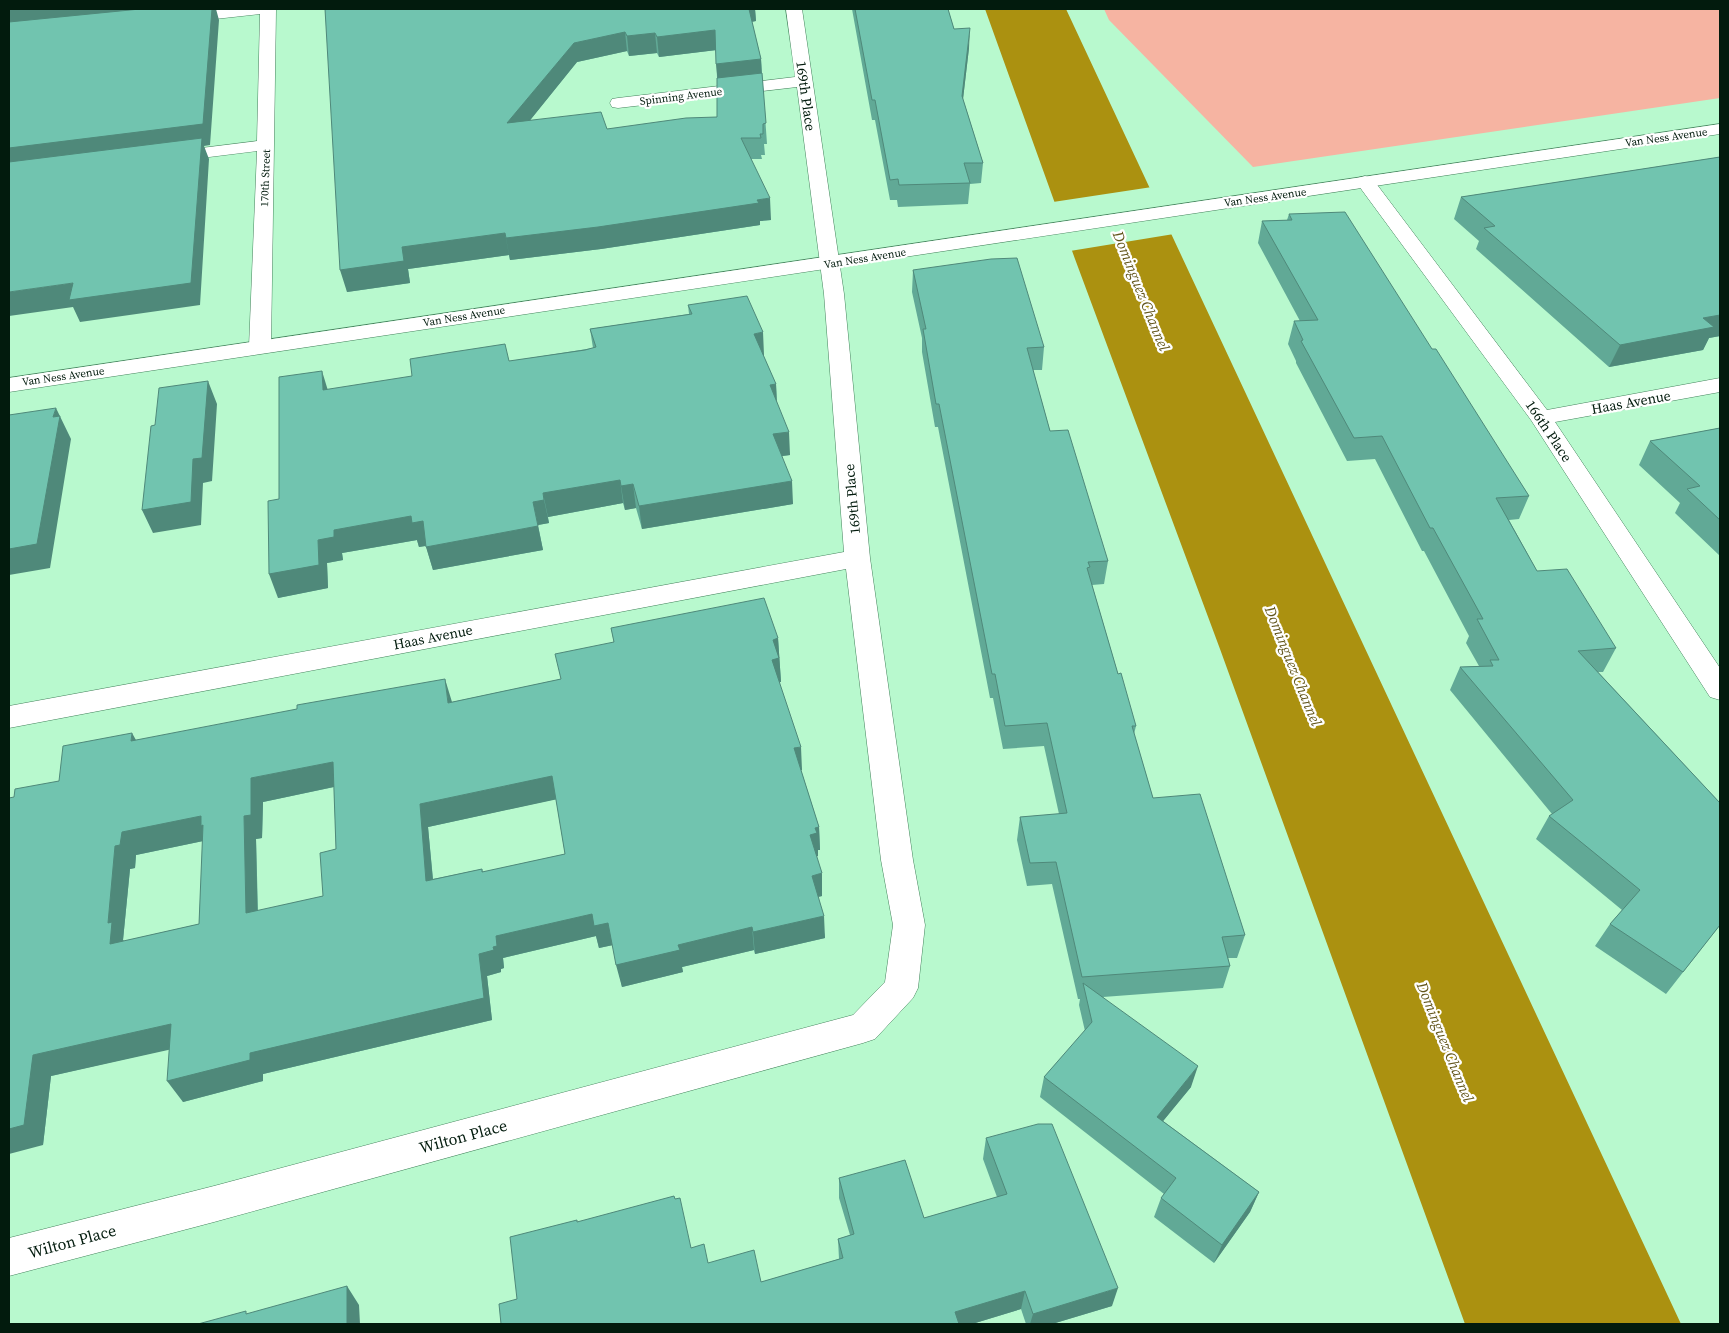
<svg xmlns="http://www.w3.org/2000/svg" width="1729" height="1333" font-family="'Source Serif 4',serif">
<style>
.green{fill:#f6b4a2}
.water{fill:#ab9110}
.pier{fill:#b8f9ce}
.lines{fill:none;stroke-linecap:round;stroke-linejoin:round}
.street-casing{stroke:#45835d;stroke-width:1}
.secondary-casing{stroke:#45835d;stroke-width:1}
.street{fill:#fff;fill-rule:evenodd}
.secondary{fill:#fff;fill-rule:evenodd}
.wall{fill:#61a996;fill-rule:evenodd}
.shaded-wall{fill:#4f897a}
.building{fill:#71c4af;stroke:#4f897a;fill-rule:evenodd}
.labels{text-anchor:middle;stroke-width:4.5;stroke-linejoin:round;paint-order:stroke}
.far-street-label{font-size:11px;fill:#021b0d;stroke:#fff}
.street-label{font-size:14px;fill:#021b0d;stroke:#fff}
.water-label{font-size:15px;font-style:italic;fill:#63561c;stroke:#fff}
.near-street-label{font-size:16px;fill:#021b0d;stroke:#fff}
</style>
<rect width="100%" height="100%" fill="#b8f9ce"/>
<path class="green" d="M1104,9h616v89l-467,69 -144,-147z"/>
<path class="water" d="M985,9h81l615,1315h-216l-245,-675 -145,-390z"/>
<path class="pier" d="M1152,187l22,47 -104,17 -17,-49z"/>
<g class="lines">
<g class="street-casing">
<path id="street" d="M222,9h54l-5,338 -3,5 -8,1 -8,-1 -3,-5 8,-196 -88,11 -6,-1 -3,-4 3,-4 6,-1 88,-11 3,-127 -81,9 -5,-2 -3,-3 3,-3 5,-2z
M786,9h16l42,285 26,264 43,302 12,65 -7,63 -5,10 -38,41 -12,4 -649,179 -205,54v-38l205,-52 639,-171 32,-33 8,-57 -12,-65 -35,-291 -837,159v-22l835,-154 -20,-258 -27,-207 -179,21 -6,-1 -2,-4 2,-4 6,-1 177,-21z
M1365,176l7,2 175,232 173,-32v14l-165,30 165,246v32l-10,-3 -179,-277 -175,-238 2,-4z"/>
</g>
<g class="secondary-casing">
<path id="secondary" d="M1720,124v10l-1711,258v-14z"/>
</g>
<use href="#street" class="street"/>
<use href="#secondary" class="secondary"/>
</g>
<path class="wall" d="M325,9h430l1,12 -4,1 9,37 6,85h-3l1,11h-4l1,4h-11l20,61 -11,1v4l-159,24 -91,11 -1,-5 -101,14 2,14 -63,9zM716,50l1,28v39l-110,12 -77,-9 47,-58 50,-11 2,5 28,-3 2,4z
M852,9h96l6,20 15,19 -6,51 20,64 -2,20 -11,1 -2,20 -70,3 -1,-7h-7l-15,-80h-3z
M1720,157v179l-11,2 -6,12 -94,17 -133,-118 3,-8 -25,-22 7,-22z
M1289,214l143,135 97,147 -10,23 -10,1 28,51 79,77 -13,24h-5l122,131v122l-54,69 -71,-48 15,-22 12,-14 -86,-71 13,-23 3,-2 -102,-124 10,-23 19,-1 -13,-23 3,-7 -45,-85h-2l-47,-92 -28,2 -51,-98v-2l-8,-17 6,-23h6l-42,-78 4,-22 25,-1z
M913,270l131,77 -2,23h-9l17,61 58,130 -4,23 -12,1 26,89 18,52 -2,8 19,64 92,137 -8,23h-9l2,8 -7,22 -120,9 88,90 -28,34 96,71 -9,20 -36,51 -60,-46 7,-19 3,-4 -124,-97 4,-20 41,-46 -6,-26 1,-6h-2l-26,-115 -25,2 -10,-46 3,-23 39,-3 -15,-68 -41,3 -10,-51h-3l-52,-271h-3l-13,-75v-14l-10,-46z
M688,305l76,50h-1l13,29 1,19 13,52 -8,1 11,48 -151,25 -6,-21 -11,2 -2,-7 -75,14 1,6 -11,2 5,25 -110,20 -7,-24 -7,1 -2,-7 -75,13 1,7 -16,3 1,25 -50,10 1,-99 49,-109 265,-42 -3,-19 99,-15z
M1720,428v128l-45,-43 5,-10 -41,-38 11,-24z
M611,628l167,10 3,44h-2l23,88h-1l18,57 1,23h-2v6h-2l6,40 -4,1 7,41 -70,16 -1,-4 -72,17 1,5 -61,15 -9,-42 -14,3 -3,-12 -93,22 1,10 -3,1v3l-14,4 5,44 -229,54v7l-80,21 -14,-53 -118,27 -8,69 -29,-348 45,-16 77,-41 316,-38 109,-23 53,-36zM334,787l2,62 -13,47 -65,15 -2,-72 6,-1 1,-36zM556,799l9,55 -82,18 -1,-3 -49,10 -5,-52zM203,841l-4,83 -75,17 -1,-1 7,-71 5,-1 1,-13z
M986,1138l126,168 -60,18h-26l-5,-15 -49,15h-473h2l16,-25 61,-77 113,26 17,15 53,19 78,-23 -1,-20 12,-4 -11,-37v-20l85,40 73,-21 -14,-38z"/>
<path class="shaded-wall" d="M9,9h196l-196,20z
M212,9h4l3,11 -9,125 -6,1 5,13 -9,146 -120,17 -7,-15 -64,9v-24l64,-9h118l-182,-113v-22z
M748,9h7l1,12 -7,1z
M970,28l-1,20 -8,68 1,-20z
M715,30l2,20 -58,7 -2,-20z
M625,32l2,19 -50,11 -66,82 -4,-21 67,-80z
M655,33l2,20 -28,3 -2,-20z
M761,59l1,20 -44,5 -2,-20z
M770,198l1,22 -11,1v4l-159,24 -91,11 -4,-22z
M505,233l4,22 -101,14 2,14 -63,9 -7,-22 62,-23z
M1720,315v21l-11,2 -6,12 -94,17 11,-22 83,-27z
M763,332l1,23 -9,1 -1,-22z
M322,371l7,23 -6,-4z
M208,381l9,23 -5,77 -9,2 -2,42 -48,8 -11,-23 51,-51z
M776,384l1,23 -7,-22z
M56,408l15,31 -21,129 -41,7v-26z
M789,432l1,23 -15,2 -2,-23z
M620,480l3,23 -75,14 -5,-24z
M792,481l1,23 -151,25 -3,-23z
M633,484l3,24 -11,2 -4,-24z
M544,500l5,23 -11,2 -5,-23z
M411,516l12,5 7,24 -11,2 -2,-7 -75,13 1,7 -16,3 1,25 -50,10 -9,-24 65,-44z
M538,526l5,24 -110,20 -7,-23z
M778,638l3,44 -7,1 -2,-23 1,-20z
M445,679l7,23 -4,1z
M132,733l13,23 -14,-15z
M801,747l1,23 -6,1 -2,-23z
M333,762l10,23 -80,17 -1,36 -6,1 2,97 -12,-23 -2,-97 7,-38z
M552,776l6,23 -130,28 7,76 -9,-22 -6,-77z
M201,816l7,24 -72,15 -1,13 -5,1 -7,71 4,5 -17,-1 -2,-21 7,-77 7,-14z
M819,827l1,23h-2v6l-7,2 -1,-23 5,-7z
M822,873v23l-9,2 -1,-22z
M592,914l16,9 5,22 -14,3 -3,-12 -93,22 1,10 -3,1v3l-14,4 5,44 -229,54v7l-80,21 -16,-21 83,-28 229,-99 14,-7 3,-11z
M824,916l1,22 -70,16 -2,-22z
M752,927l2,23 -72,17 1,5 -61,15 -6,-22 62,-20z
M171,1024l15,22 -135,30 -8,69 -34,9v-25l24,-74z
M1198,1066l-7,21 -41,50 7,-20z
M1259,1192l-9,20 -36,51 8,-18z
M347,1286l12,19 1,19h-13z
M1118,1288l-6,18 -60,18h-22l3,-10z
M1025,1291l-4,18 -49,15h-19l2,-12z"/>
<path class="building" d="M140,9h72l-9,115 -194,24v-126z
M325,9h424l12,50 -45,5 -1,-34 -58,7 -2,-4 -28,3 -2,-4 -51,11 -67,80 94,-11 6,17 79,-11 31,-1v-39l45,-5 4,50 -3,1v10h-3l1,4h-20l29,60 -13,2 2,3 -161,24 -92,11 -1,-5 -103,14 2,14 -64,9z
M855,9h93l6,20 16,-1 -8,68 21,67h-19l6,20 -71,2 -1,-6 -8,1 -15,-80h-3z
M202,138l-11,145 -122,17 4,-17 -64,9v-130z
M1720,157v158l-17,3 11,9 -94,18 -136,-117 11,-2 -34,-29z
M1345,212l87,137h4l93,147 -33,2 41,73 30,-2 49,79 -38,3 142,152v122l-37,47 -73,-48 30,-34 -91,-74 24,-16 -113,-133 33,-1 -3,-6h9l-22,-41h6l-50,-91h-3l-48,-92 -28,2 -53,-97 2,-1 -9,-19 24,-1 -56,-99 30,-1 -3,-6z
M1017,258l27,89 -17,1 23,83 18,-1 40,131 -20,1 2,5 -3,1 31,106 3,-1 15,53h-4l21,72 47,-4 45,141 -23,2 8,29 -148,11 -26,-115 -26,1 -10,-46 47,-4 -20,-90 -42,3 -10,-52h-3l-53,-270h-3l-13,-75h3l-13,-59 78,-11z
M747,296l16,36 -9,2 22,50 -6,1 19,47 -16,2 19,47 -153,25 -6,-22 -12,2 -1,-6 -77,13 1,7 -11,2 5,24 -112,21 -3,-26 -11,2 -1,-7 -77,14v7l-16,3 1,25 -50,9 -1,-73 11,-2v-122l43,-6 1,19 89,-14 -2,-17 43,-7 52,-8 4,17 76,-11 11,-3 -6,-18 102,-15 -4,-9z
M208,381l-6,77 -9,1 -2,43 -49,8 9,-84 4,-1 4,-37z
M56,408l-3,9 7,-1 -23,128 -28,5v-134z
M1720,428v92l-33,-31 13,-3 -50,-45z
M764,598l14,40 -5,2 6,18 -7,2 29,87 -7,1 25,79 -4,1 2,5 -7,2 12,38 -10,3 12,40 -71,16 -1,-5 -74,18 2,5 -64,15 -8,-42 -14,3 -2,-12 -96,22 1,10 -4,1 1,3 -15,4 5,44 -234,55v7l-83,21 4,-57 -138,31 -9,70 -15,4v-331l5,-1 1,-8 44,-8 4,-35 69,-13 -1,8 166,-32v-4l148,-26 3,24 113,-24 -6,-25 59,-12 -3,-14zM333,762l3,87 -16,4 3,43 -77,17 -2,-97 7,-1v-37zM552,776l13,78 -83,18v-3l-56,12 -6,-77zM201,816v10l2,-1 -4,99 -89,20 2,-22 -4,1 7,-77 5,-1 2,-13z
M1083,983l115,83 -41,51 102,75 -37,53 -61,-47 15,-20 -132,-101 48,-55z
M1038,1124h14l66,164 -85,26 -8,-23 -70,21 4,12h-460h2l-2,-20 18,-5 -7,-62 67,-17v2l97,-26 1,3 5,-1 11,50 13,-4 4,19 46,-13 7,32 82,-24 -5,-19 16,-5 -15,-56 66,-18 19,58 83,-24 -21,-56z
M347,1286v38h-149l48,-13v3z"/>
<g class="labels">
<g class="far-street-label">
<text transform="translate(681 96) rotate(-7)" y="4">Spinning Avenue</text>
<text transform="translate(1666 137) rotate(-8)" y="4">Van Ness Avenue</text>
<text transform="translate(265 178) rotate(-88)" y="4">170th Street</text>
<text transform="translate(1265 197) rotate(-8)" y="4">Van Ness Avenue</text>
<text transform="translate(865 258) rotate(-9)" y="4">Van Ness Avenue</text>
<text transform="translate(464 316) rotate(-9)" y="4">Van Ness Avenue</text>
<text transform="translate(63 376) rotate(-8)" y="4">Van Ness Avenue</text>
</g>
<g class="street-label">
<text transform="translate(806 96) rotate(82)" y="5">169th Place</text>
<text transform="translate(1631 402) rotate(-10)" y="5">Haas Avenue</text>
<text transform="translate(1549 431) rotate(56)" y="5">166th Place</text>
<text transform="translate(852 499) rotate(-95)" y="5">169th Place</text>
<text transform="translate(433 637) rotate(-11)" y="5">Haas Avenue</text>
</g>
<g class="water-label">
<text transform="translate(1141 291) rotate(68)" y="5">Dominguez Channel</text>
<text transform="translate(1293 666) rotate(68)" y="5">Dominguez Channel</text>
<text transform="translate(1445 1042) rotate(68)" y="5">Dominguez Channel</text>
</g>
<g class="near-street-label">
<text transform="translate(463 1136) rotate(-15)" y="6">Wilton Place</text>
<text transform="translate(72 1241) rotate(-15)" y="6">Wilton Place</text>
</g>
</g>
<rect width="1729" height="1333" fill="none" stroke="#021b0d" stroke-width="20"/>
</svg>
